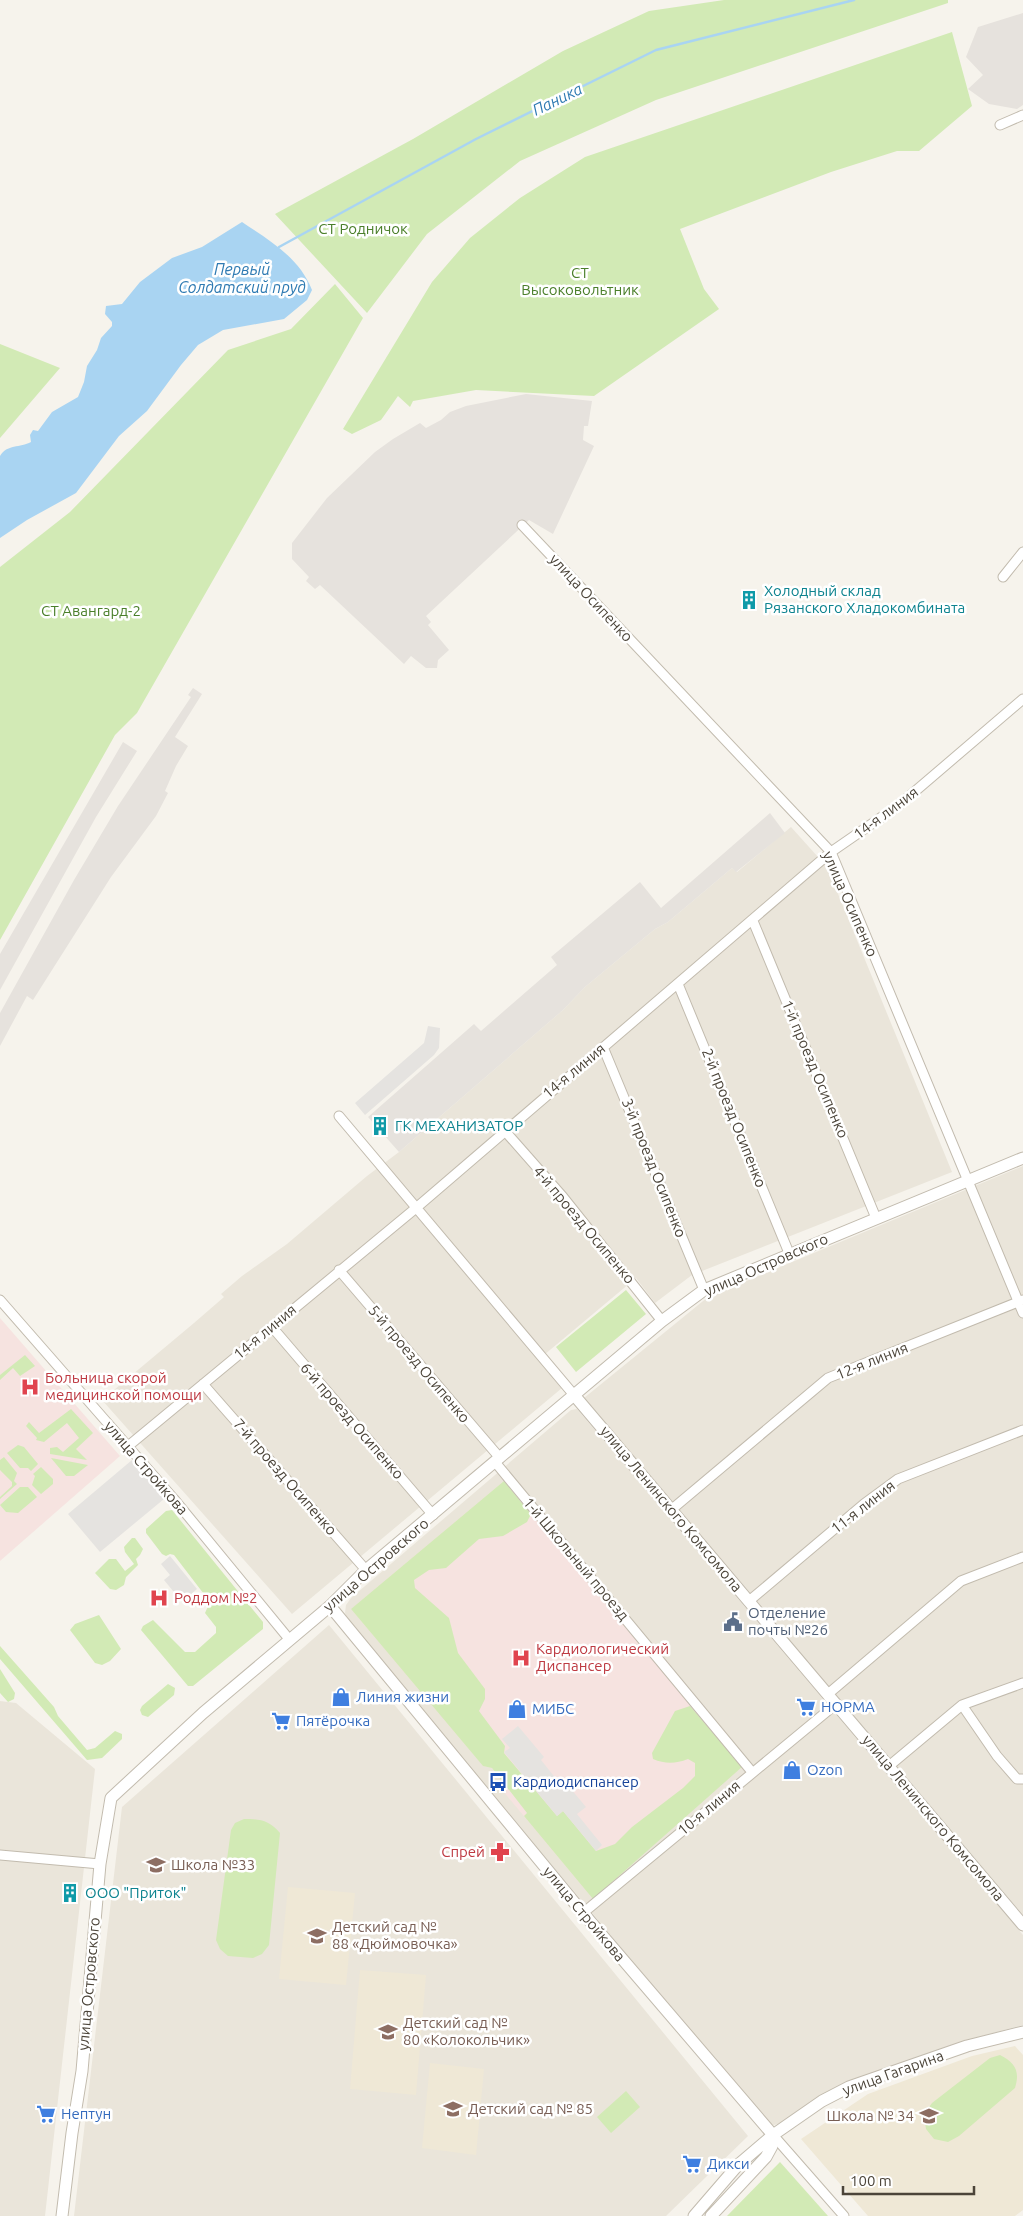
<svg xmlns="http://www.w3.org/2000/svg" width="1023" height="2216" font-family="Ubuntu,sans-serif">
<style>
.residential{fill:#eae5da}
.industrial{fill:#e6e2dd}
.education{fill:#efe8d6}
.medical{fill:#f6e3e0}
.green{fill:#d2eab5}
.parking{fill:#e5e3e0}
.water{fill:#a9d4f2}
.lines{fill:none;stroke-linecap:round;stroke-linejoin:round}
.stream{stroke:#a9d4f2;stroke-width:2.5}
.minor-casing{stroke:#c2bbae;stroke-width:11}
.tertiary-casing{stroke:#c2bbae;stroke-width:13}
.minor{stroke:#fff;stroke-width:9}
.tertiary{stroke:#fff;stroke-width:11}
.labels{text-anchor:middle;stroke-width:5;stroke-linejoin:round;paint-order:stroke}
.park-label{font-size:15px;fill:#4a7f2a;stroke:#fff}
.culture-label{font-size:15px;fill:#0d838f;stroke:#fff;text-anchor:start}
.street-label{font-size:15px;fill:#4b4439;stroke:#fff}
.health-label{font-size:15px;fill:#be3a42;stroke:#fff;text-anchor:start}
.service-label{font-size:15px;fill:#4e5e75;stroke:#fff;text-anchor:start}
.shop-label{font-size:15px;fill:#366cbe;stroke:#fff;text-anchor:start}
.transit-label{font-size:15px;fill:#164399;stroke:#fff;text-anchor:start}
.education-label{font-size:15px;fill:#785e54;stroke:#fff;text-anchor:start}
.water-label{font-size:16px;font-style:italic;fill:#2e7ab2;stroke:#fff}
</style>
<rect width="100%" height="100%" fill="#f6f3ec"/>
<path class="residential" d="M791,827l36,40 125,305 -260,103 -37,28 -19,-25 -98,82 24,28 -270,226 -190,-214 92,-77 30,-26 -3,-3 21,-18 45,-32 80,-68 32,-24 164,-142 22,-23 70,-58 13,-7 64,-54 5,4z
M1023,1166v749l-439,-517 124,-101z
M577,1409l446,526v90l-66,18 -110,40 -66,40 -7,2 -5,-1 -420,-501 -4,-10 1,-8 5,-7 220,-188z
M329,1625l419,511 -82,80h-592l48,-409z
M0,1701l16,2 79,66 -50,447h-45z"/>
<path class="industrial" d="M1023,13v92l-6,4 -28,-5 -21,-15 15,-14 -17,-18 12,-30z
M526,394l66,7 -4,25h-4l-1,14 11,6 -41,88 -24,-14 -103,96 5,6 -3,3 21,25 -11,10 -1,8h-11l-15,-12 -7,8 -84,-79 -5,4 -9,-8 3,-4 -17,-18v-16l35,-45 48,-46 18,-13 27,-16 6,5 15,-8 9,-8 16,-6z
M193,688l9,6 -27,43 13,9 -12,20 -11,25 3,2 -12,23 -45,61 -78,123 -6,-4 -27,50v-33l74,-133 44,-74 73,-109 -3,-2z
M123,742l14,9 -41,66 -96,173v-36z
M770,813l15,20 -49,39 -4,-4 -64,54 -13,7 -70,58 -22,23 -164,142 -31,-35 106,-93 7,7 76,-66 -6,-8 89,-75 21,26z"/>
<path class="education" d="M288,1887l67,6 -9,92 -67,-6z
M360,1970l66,5 -10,120 -66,-6z
M1015,2046l8,9v155l-8,6h-147l-67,-77 67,-45 104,-38z
M430,2063l54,6 -8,86 -54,-7z"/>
<path class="medical" d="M0,1318l120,138 -120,105z
M504,1481l238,286 -149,132 -90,-108 2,-7 -13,-16 -9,-2 -132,-157z"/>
<path class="green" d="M724,0h224v3l-292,97 -136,61 -93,73 -60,79 -92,-99 138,-75 150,-88 86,-40z
M952,32l20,74 -53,45h-22l-66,21 -151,57 24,60 15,20 -125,87 -118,-6 -63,11 -3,6 -12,-11 -17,24 -29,14 -9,-5 89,-147 38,-44 50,-40 65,-41z
M335,284l28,34 -226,395 -22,22 -115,205v-373l70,-55 158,-162 63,-21z
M0,344l60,24 -60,70z
M626,1290l20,24 -70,58 -20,-25z
M25,1355l10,11 -15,10 -7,-8 -13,12v-5z
M71,1409l22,24 -17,16 11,11 -37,-6v-6l7,-1 6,5 16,-14 -12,-15 -23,19 -8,-2 1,-2 -11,-12 3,-4 10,11z
M18,1445l6,2 14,17 -7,7 -3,-3h-8l-13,-15z
M4,1457l13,16 -3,8 3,3 -17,15v-2l12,-11v-4l-12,-12v-10z
M51,1458l37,7 -14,11h-8z
M41,1467l12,12v5l-12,10 -9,-9 3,-9 -2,-2z
M504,1481l27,33 -4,8 -24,14 -24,3 -33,29 -17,2 -15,10 1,8 34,30 9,35 27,36v10l-6,12 26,35 -1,7 53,63 6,-5 33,40 19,-7 17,-17 51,-39 12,-12v-13l-7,-4c-13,5 -23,5 -35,0l-1,-6 23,-42 15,-5 52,61 -149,132 -69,-83 3,-3 -35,-45 -9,-2 -132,-157z
M20,1487h8l9,10 -19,16 -12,-1 -6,-7z
M172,1510l91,112v7l-70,57h-5l-47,-56 2,-4 10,-6 32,32h10l21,-19v-6l-11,-14 5,-11 -36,-47 -4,-1 -4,2 -4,-2 -16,-21v-4l20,-18z
M132,1538h3l8,11 -3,6 -4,4 2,6 -12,12 -2,8 -8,5 -6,-1 -15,-16 14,-14h7l9,12 9,-7 -9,-12 -1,-5z
M99,1615l22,34 -11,12 -8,4 -7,-2 -25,-33 5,-6z
M0,1646l54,61 4,9 29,34 8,-2 20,-17 7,3v5l-20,19 -15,2 -87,-101z
M0,1669l15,24 -1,6 -6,3 -8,-9z
M168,1684l7,4 -1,7 -26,22 -6,-2 -2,-5 2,-4z
M244,1819c16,0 25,1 36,14l-11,112 -7,9 -9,4 -25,-2 -8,-7 -4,-9 15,-110 4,-7z
M1000,2055c16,8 20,17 15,33l-56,48 -11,6 -14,-3 -8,-10 -2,-15 8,-11 58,-45z
M626,2091l14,16 -29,26 -14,-16z
M780,2162l48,54h-101z"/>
<path class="parking" d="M428,1026l12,2 -1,20 -5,7 -69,60 -10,-12 69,-60z
M132,1460l32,39 -64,53 -32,-38z
M170,1556l27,33 -15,13 -18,-22 6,-5 -9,-11z
M518,1726l26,31 -3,3 16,20 4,-3 25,30 -9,7 25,31 -6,6 -33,-40 -6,5 -53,-64 6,-4 -8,-9z"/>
<path class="water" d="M242,222c28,19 57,35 70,68l-5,10 -23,19 -61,11 -25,15 -17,20 -34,46 -28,25 -43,57 -49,27 -27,18v-82c7,-12 20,-8 31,-14l-1,-7 3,-5 5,1 14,-19 26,-15 6,-15 3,-16 10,-16 4,-12 11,-12v-4l-7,-8 1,-8 16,-2 18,-22 32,-24 30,-11z"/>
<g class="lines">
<path class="stream" d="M279,247l197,-108 180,-89 198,-50"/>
<g class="minor-casing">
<path id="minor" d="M1000,125l23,-10
M522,525l309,327 192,461
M1003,577l20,-25
M753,921l123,297
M678,984l111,269
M603,1047l101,243
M339,1116l235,279
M504,1130l59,67 99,124
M339,1270l161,188
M0,1300l174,199 115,140
M272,1327l161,188
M203,1384l163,186
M127,1447l289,-239 415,-356 68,-47 124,-106
M495,1462l257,310
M671,1510l157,-132 195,-78
M749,1601l115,-97 34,-25 125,-49
M828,1694l133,-113 62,-24
M962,1705l35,51 20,23h6
M889,1766l73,-61 61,-22
M0,1855l100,9
M583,1913l253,-209
M773,2135l71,81"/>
</g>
<g class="tertiary-casing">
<path id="tertiary" d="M574,1395l449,530
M330,1606l253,307 190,222
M62,2216l10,-83 10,-62 18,-207 11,-66 92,-85 127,-107 36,-36 296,-249 42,-31 319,-132
M694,2216l44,-51 35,-30 49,-34 27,-14 118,-41 56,-14
M711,2216l55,-59 6,-11 1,-11"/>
</g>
<use href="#minor" class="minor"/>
<use href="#tertiary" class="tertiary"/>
</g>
<defs>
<g id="building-bare" transform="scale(1.5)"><path d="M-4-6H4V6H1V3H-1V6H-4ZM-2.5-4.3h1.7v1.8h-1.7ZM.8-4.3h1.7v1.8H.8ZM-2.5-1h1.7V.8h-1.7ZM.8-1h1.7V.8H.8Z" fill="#0f9aa8" stroke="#fff" stroke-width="2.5" paint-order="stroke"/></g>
<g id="hospital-bare" transform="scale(1.5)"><path d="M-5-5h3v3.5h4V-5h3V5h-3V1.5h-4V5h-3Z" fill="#e0444e" stroke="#fff" stroke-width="2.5" paint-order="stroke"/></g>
<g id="civic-bare" transform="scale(1.5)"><path d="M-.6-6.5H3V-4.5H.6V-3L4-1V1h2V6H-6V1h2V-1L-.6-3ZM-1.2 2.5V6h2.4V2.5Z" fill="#5c6f8a" stroke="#fff" stroke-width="2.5" paint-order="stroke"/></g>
<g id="shop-bare" transform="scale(1.5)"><path d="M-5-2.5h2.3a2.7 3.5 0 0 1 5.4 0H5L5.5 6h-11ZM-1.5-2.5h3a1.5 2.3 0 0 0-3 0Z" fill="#3f7fe0" stroke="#fff" stroke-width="2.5" paint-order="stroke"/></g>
<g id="supermarket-bare" transform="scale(1.5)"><path d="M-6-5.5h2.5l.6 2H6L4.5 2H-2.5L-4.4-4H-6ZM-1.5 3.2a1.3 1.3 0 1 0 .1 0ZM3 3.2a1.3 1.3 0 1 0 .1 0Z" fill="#3f7fe0" stroke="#fff" stroke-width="2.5" paint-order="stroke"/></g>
<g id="bus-bare" transform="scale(1.5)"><path d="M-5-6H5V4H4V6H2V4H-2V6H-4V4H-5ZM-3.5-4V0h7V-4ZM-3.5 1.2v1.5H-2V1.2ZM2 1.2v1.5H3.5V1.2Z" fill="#1a4fb4" stroke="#fff" stroke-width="2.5" paint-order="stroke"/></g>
<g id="pharmacy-bare" transform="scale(1.5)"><path d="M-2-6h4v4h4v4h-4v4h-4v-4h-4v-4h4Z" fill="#e0444e" stroke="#fff" stroke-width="2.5" paint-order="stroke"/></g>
<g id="school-bare" transform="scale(1.5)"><path d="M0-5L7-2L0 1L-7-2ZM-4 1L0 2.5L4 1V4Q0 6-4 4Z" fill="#8d6e63" stroke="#fff" stroke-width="2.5" paint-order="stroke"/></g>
</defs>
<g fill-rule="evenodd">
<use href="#building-bare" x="749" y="600"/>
<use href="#building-bare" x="380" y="1126"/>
<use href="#hospital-bare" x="30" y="1387"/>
<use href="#hospital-bare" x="159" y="1598"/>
<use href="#civic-bare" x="733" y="1622"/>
<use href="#hospital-bare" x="521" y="1658"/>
<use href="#shop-bare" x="341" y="1697"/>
<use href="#supermarket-bare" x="806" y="1707"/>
<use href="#shop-bare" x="517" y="1709"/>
<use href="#supermarket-bare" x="281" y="1721"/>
<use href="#shop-bare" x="792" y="1770"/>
<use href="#bus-bare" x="498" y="1782"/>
<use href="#pharmacy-bare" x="500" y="1852"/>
<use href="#school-bare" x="156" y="1865"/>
<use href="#building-bare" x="70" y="1893"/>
<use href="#school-bare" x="317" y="1936"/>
<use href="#school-bare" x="388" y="2032"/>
<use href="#school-bare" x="453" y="2109"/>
<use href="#supermarket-bare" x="46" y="2114"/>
<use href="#school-bare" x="929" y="2116"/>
<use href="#supermarket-bare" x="692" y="2164"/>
</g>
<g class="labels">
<g class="park-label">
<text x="363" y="234">СТ Родничок</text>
<text x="580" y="278">СТ<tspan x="580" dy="17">Высоковольтник</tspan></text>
<text x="91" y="616">СТ Авангард-2</text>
</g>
<g class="culture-label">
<text x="764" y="596">Холодный склад<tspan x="764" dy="17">Рязанского Хладокомбината</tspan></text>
<text x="395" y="1131">ГК МЕХАНИЗАТОР</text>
<text x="85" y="1898">ООО "Приток"</text>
</g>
<g class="street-label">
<text transform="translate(591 598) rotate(47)" y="5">улица Осипенко</text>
<text transform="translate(886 813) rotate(-37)" y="5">14-я линия</text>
<text transform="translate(850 904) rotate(66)" y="5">улица Осипенко</text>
<text transform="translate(815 1069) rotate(67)" y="5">1-й проезд Осипенко</text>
<text transform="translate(574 1071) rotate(-40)" y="5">14-я линия</text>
<text transform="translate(734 1118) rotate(68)" y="5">2-й проезд Осипенко</text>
<text transform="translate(654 1168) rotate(68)" y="5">3-й проезд Осипенко</text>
<text transform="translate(584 1225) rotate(50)" y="5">4-й проезд Осипенко</text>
<text transform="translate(766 1265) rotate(-24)" y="5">улица Островского</text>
<text transform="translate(265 1332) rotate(-40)" y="5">14-я линия</text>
<text transform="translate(872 1361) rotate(-22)" y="5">12-я линия</text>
<text transform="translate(419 1364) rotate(50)" y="5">5-й проезд Осипенко</text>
<text transform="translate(352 1421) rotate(49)" y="5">6-й проезд Осипенко</text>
<text transform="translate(146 1468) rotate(49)" y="5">улица Стройкова</text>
<text transform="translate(285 1477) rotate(49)" y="5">7-й проезд Осипенко</text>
<text transform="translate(863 1507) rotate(-38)" y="5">11-я линия</text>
<text transform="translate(671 1509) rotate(50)" y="5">улица Ленинского Комсомола</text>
<text transform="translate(576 1559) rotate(50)" y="5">1-й Школьный проезд</text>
<text transform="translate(376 1565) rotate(-41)" y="5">улица Островского</text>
<text transform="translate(709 1808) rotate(-40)" y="5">10-я линия</text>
<text transform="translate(933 1818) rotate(50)" y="5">улица Ленинского Комсомола</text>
<text transform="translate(584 1914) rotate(50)" y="5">улица Стройкова</text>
<text transform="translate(89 1984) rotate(-85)" y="5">улица Островского</text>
<text transform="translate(893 2073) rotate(-20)" y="5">улица Гагарина</text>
</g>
<g class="health-label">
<text x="45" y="1383">Больница скорой<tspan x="45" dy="17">медицинской помощи</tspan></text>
<text x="174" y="1603">Роддом №2</text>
<text x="536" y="1654">Кардиологический<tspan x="536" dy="17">Диспансер</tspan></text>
<text x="485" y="1857" text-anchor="end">Спрей</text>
</g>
<g class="service-label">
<text x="748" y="1618">Отделение<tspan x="748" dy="17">почты №26</tspan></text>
</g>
<g class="shop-label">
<text x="356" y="1702">Линия жизни</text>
<text x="821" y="1712">НОРМА</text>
<text x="532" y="1714">МИБС</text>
<text x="296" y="1726">Пятёрочка</text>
<text x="807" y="1775">Ozon</text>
<text x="61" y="2119">Нептун</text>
<text x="707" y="2169">Дикси</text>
</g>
<g class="transit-label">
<text x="513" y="1787">Кардиодиспансер</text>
</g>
<g class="education-label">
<text x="171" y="1870">Школа №33</text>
<text x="332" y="1932">Детский сад №<tspan x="332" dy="17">88 «Дюймовочка»</tspan></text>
<text x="403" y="2028">Детский сад №<tspan x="403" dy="17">80 «Колокольчик»</tspan></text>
<text x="468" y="2114">Детский сад № 85</text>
<text x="914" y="2121" text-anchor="end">Школа № 34</text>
</g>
<g class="water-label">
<text transform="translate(557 99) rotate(-26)" y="6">Паника</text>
<text x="242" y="275">Первый<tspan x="242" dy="18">Солдатский пруд</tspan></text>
</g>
</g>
<path d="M843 2186v8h131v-8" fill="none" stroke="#4b4439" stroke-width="2.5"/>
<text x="850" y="2186" font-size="15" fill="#4b4439" stroke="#ffffff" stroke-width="4" paint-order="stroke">100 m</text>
</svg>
